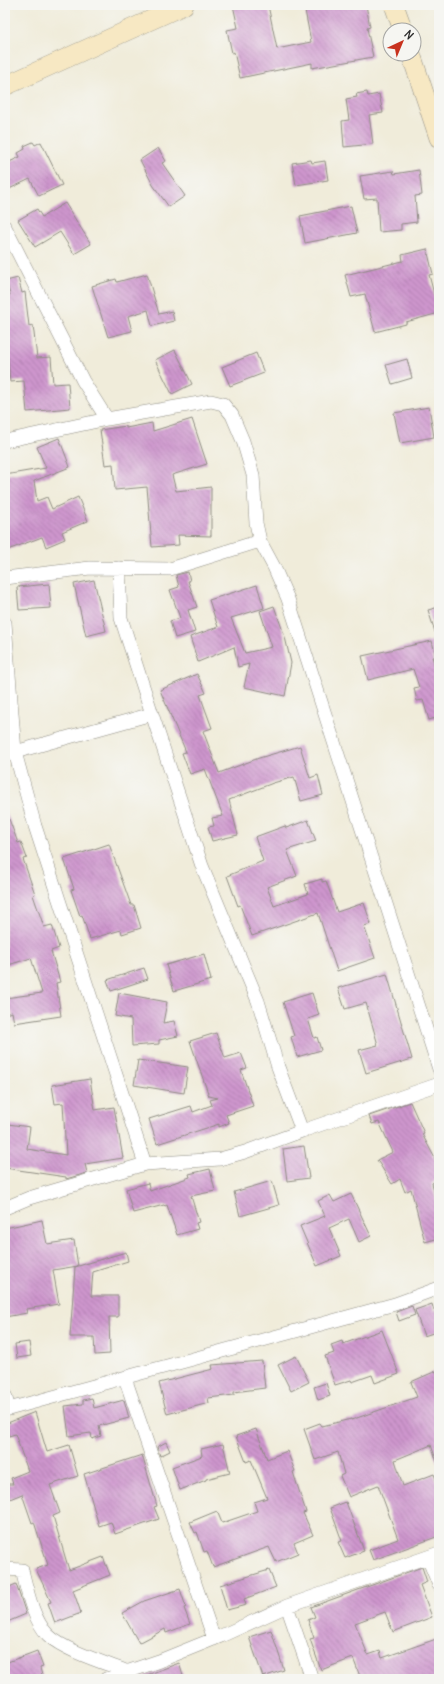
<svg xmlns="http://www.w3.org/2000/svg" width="444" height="1684" font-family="Delius,sans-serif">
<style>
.building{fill:url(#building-back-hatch)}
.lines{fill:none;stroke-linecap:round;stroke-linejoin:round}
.street-casing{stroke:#8e8c82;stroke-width:14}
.secondary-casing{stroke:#8e8c82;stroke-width:20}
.street{stroke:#fff;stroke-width:13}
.secondary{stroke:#f7e8c3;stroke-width:19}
</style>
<defs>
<pattern id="building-back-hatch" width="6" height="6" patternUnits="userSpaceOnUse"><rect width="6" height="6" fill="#ce95cd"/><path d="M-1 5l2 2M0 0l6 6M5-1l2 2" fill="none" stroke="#a77aa7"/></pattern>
</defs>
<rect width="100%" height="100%" fill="#f6f6f2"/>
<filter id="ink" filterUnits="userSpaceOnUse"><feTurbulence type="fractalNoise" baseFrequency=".025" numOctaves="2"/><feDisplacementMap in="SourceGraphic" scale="8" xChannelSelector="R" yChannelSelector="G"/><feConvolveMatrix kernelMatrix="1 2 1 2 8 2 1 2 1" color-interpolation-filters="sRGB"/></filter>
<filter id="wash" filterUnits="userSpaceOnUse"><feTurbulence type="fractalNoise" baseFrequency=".012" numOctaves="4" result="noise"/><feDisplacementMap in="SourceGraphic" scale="16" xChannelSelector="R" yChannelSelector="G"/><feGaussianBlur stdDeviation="0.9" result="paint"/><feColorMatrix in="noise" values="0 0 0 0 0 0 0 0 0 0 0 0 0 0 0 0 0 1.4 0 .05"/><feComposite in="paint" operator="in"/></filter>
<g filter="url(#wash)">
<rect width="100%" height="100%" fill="#f0ecda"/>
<g id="blocks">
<path class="building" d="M233,5h35l9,44 34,-7 -7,-37h62l4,22 -3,1 6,29 -61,11v-5l-72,15 -6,-26 -2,1 -5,-23 11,-2z
M367,92l1,4 11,-2 4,19 -14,2 4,29 -29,3 -2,-26 7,-1 -3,-21 11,-2 -1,-3z
M33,142l2,3 6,-3 21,43 -23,11 -9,-17 -25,12v-27l15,-7 -2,-4 7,-4 -1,-3z
M158,148l8,13 -4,2 23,33 -16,11 -16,-22 -13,-25z
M311,160l1,3 13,-2 3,19 -32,5 -4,-22z
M419,170l3,25 -7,1 2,26 -16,2v6l-22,2 -2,-34 -13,1 -4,-23 33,-5 1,3z
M65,203l26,41 -17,10 -14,-22 -25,15 -17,-27 19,-11 5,8z
M351,206l6,27 -52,10 -5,-27z
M427,249l6,25 -4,1 10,38 -33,9v2l-31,8 -10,-38 -14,3 -6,-22 58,-14 -1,-6z
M147,274l12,40 13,-3 2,10 -22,5 -4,-16 -20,6 4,15 -24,6 -16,-51 24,-7 1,3z
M18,278l4,15 3,-1 4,34 4,-1 4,33 14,-1 2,27 15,-1 2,25 -43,4 -3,-31 -14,1 -3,-32h-2v-54l5,-1 -4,-14z
M175,350l17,34 -20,10 -17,-34z
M256,353l8,20 -34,13 -8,-19z
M407,359l5,19 -20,6 -6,-19z
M429,407l5,30 -34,6 -6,-30z
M192,419l15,45 -35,11 4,16 35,-4v49l-33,-1 1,10 -27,2 -5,-60 -32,3 -2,-26 -8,1 -5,-35 26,-4v2l26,-5 1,8z
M59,438l11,29 -36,14 3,20 10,-4 5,12 26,-12 10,24 -26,11 3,7 -19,8 -4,-10 -37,14v-76l41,-7 -9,-21z
M188,572l2,9h-2l9,26 -9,3 7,22 -20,6 -5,-17 10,-3 -10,-28 9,-3 -3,-12z
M94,580l12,51 -20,5 -12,-52z
M49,584l2,24 -32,2 -2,-23z
M257,585l7,23 -33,10 14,35 27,-6 -12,-36 14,-5 11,31 6,26 -6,33 -41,-9 5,-23 -11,3 -4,-20 -36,15 -8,-25 28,-10 -9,-27z
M439,607v31h-2l-9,-28z
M432,641l4,16h-4l7,20v40l-10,3 -6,-20 -6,1 -3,-13 5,-1 -6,-18 -45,11 -6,-24z
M197,674l9,19 -6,2 12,33 -9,3 16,42 40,-15 41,-12 10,32 8,-3 5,20 -22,6 -7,-24 -21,6 -44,17 9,35 -26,6 -4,-14 6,-1 -2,-8 11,-2 -18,-47 -15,5 -8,-21 4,-1 -26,-62z
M6,811l12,32 3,-1 6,16 -4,1 12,35 -2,1 11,32 8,-2 7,23 -8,3 9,31 -4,1 5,33 -47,7 -2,-11 -7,2v-16l37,-5 -11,-35 -26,8z
M308,820l8,21 -29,9 10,26 -30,11 7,19 34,-12 -3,-10 17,-5v3l4,-1 11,31 27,-9 7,21 -7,2 11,32 -38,13 -19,-58 -66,23 -12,-31 -2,1 -11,-30 36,-15 -8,-24 30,-11 1,2z
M109,844l22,61h3l7,23 -19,6 -1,-4 -31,9 -8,-24 -2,1 -9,-26 3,-1 -10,-30z
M204,954l7,26 -37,11 -8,-26z
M144,968l4,11 -37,12 -4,-11z
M387,974l25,85 -46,14 -7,-23 19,-5 -12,-42 -21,6 -7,-21z
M119,993l48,9 -4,21 11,-2 4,15 -19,4v4l-27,2 -1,-27 -16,-3z
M312,993l7,22 -11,4 6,19 3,-1 4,13 -24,7 -6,-20 3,-1 -11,-34z
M216,1033l9,25 16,-5 6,15 -6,2 12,36 -27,9 3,8 -10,4v-3l-62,20 -8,-25 42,-13 2,6 19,-7 -2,-5 8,-2 -9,-2 -19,-55z
M138,1060l50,7 -4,26 -50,-8z
M90,1079l5,31 19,-3 9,51 -38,6 2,9 -21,6v-2l-61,-9v-26l3,-18 22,3 -3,22 39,6 -3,-52 -8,1 -3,-19z
M410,1102l14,31 -2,1 17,32v13l-7,4 7,28v27l-14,4 -14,-53 -6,3 -5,-13 -8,5 -15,-24 16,-8 -14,-30 -7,2 -3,-8z
M304,1146l5,32 -22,3 -4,-32z
M210,1169l5,22 -24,5 8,26 -3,1 2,6 -21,6 -10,-30 -2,1 -1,-1 -31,8 -7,-24 22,-6 2,8 40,-14 -1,-3z
M272,1181l7,24 -39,11 -6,-24z
M351,1194l20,42 -12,6 -10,-23 -20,9 12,28 -24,10 -17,-40 25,-10 -7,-15 12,-6 4,7z
M42,1220l5,24 27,-4 4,26 -25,4 6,34 -33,5 1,4 -22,4v-89z
M126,1252l2,9 -35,11 -2,24h27v21h-9l1,37 -15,1 -1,-18h-24l5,-70z
M432,1304l2,7 5,-2v22l-15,5 -9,-26z
M412,1306l3,9 -16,6 -3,-9z
M382,1330l17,44 -24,9 -3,-8 -20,7 -1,-2 -16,5 -10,-29 9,-3 -3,-8 11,-4 1,3z
M29,1342l2,14 -14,2 -2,-14z
M296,1356l13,26 -18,9 -13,-26z
M262,1361l3,27 -31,4v3l-26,3 1,5 -42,11 -8,-31 54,-14 -1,-4z
M436,1371l3,7v84h-2l-6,-17 -36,15 8,26 31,-12 5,13v49l-66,24 -4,-10 29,-11 -20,-54 -29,12 -9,-21 4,-2 -6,-22 -23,8 -11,-31 16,-6 2,3 29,-7v1l66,-23 -6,-15z
M326,1383l4,13 -12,4 -4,-13z
M92,1398l2,10 30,-8 5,18 -30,8 2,10 -9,3 -1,-6 -22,3 -4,-30 18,-2v-4z
M35,1412l12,40 22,-7 9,31 -28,9 10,28 -7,3 16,54 34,-13 7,18 -37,15 8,23 -26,10 -7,-20 3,-1 -15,-33 12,-4 -14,-43 -2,1 -10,-29 -17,7v-17h8l-2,-6 17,-7 -13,-37 -6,2 -4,-12z
M256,1429l11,30 20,-8 8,20 -2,1 13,40 -3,1 10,22 -19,8 4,10 -22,9 -7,-15 -56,20 -6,-16 -3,1 -7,-20 -2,1 -5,-11 27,-11 5,12 35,-12 -3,-9 13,-4 -16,-38 -5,2 -10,-26z
M166,1442l4,9 -10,5 -3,-9z
M223,1444l7,29 -24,6v1l-26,10 -8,-23 30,-11 -1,-7z
M142,1455l15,51 -3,1 5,12 -44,15 -4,-12 -12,4 -15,-52z
M346,1502l18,49 -19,7 -7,-16 4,-1 -12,-33z
M422,1567l5,15 -7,3 12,32 -39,15 -8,-20 -30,11 13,32 12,-4 2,7 57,-20v41h-78l-8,-21 -32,12 -11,-31 4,-1 -6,-18 7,-3 -4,-10z
M269,1570l7,17 -32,12 2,6 -19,5 -7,-25z
M16,1584l10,30 -21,9v-34z
M180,1589l6,18 -2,1 6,16 -24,9 -1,-4 -26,14 -17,-30 22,-12z
M271,1630l13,40 -21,7 -14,-40z
M37,1651l6,16 -3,1 3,11h-38v-16z
M179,1663l5,16h-44l-1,-1z"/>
</g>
</g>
<g filter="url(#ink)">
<use href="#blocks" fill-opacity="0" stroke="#8e8c82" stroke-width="1"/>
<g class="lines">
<g class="street-casing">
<path id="street" d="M5,227l78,154 24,38
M5,441l102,-22 104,-18 12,3 9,11 11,26 10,34 3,48 4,18 14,26 14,32 151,470
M119,568l2,50 31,96 50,152 56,135 20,66 24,64
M5,578l85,-10 80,1 90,-28
M5,623l10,129 20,74 110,338
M15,752l137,-38
M5,1208l24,-10 116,-34 75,-5 25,-7 57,-21 137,-47
M125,1378l89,261
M5,1395l4,14
M5,1410l390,-106 44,-16
M428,1558l11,27
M5,1569l17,1c5,20 11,50 26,65 15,15 57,28 78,36
M287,1606l25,73
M106,1679l53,-18 62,-25 66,-30 152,-53"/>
</g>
<g class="secondary-casing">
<path id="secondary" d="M394,5l9,25
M411,54l28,84
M5,86l179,-81"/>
</g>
<use href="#street" class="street"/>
<use href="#secondary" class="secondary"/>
</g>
</g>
<rect width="444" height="1684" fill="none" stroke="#f6f6f2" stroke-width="20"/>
<g transform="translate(402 42) rotate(44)"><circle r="19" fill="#f6f6f2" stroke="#a5a5a2"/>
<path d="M0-3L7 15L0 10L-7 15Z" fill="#c8321e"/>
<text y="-6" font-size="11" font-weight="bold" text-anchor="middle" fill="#2b2b2b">N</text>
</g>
</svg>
